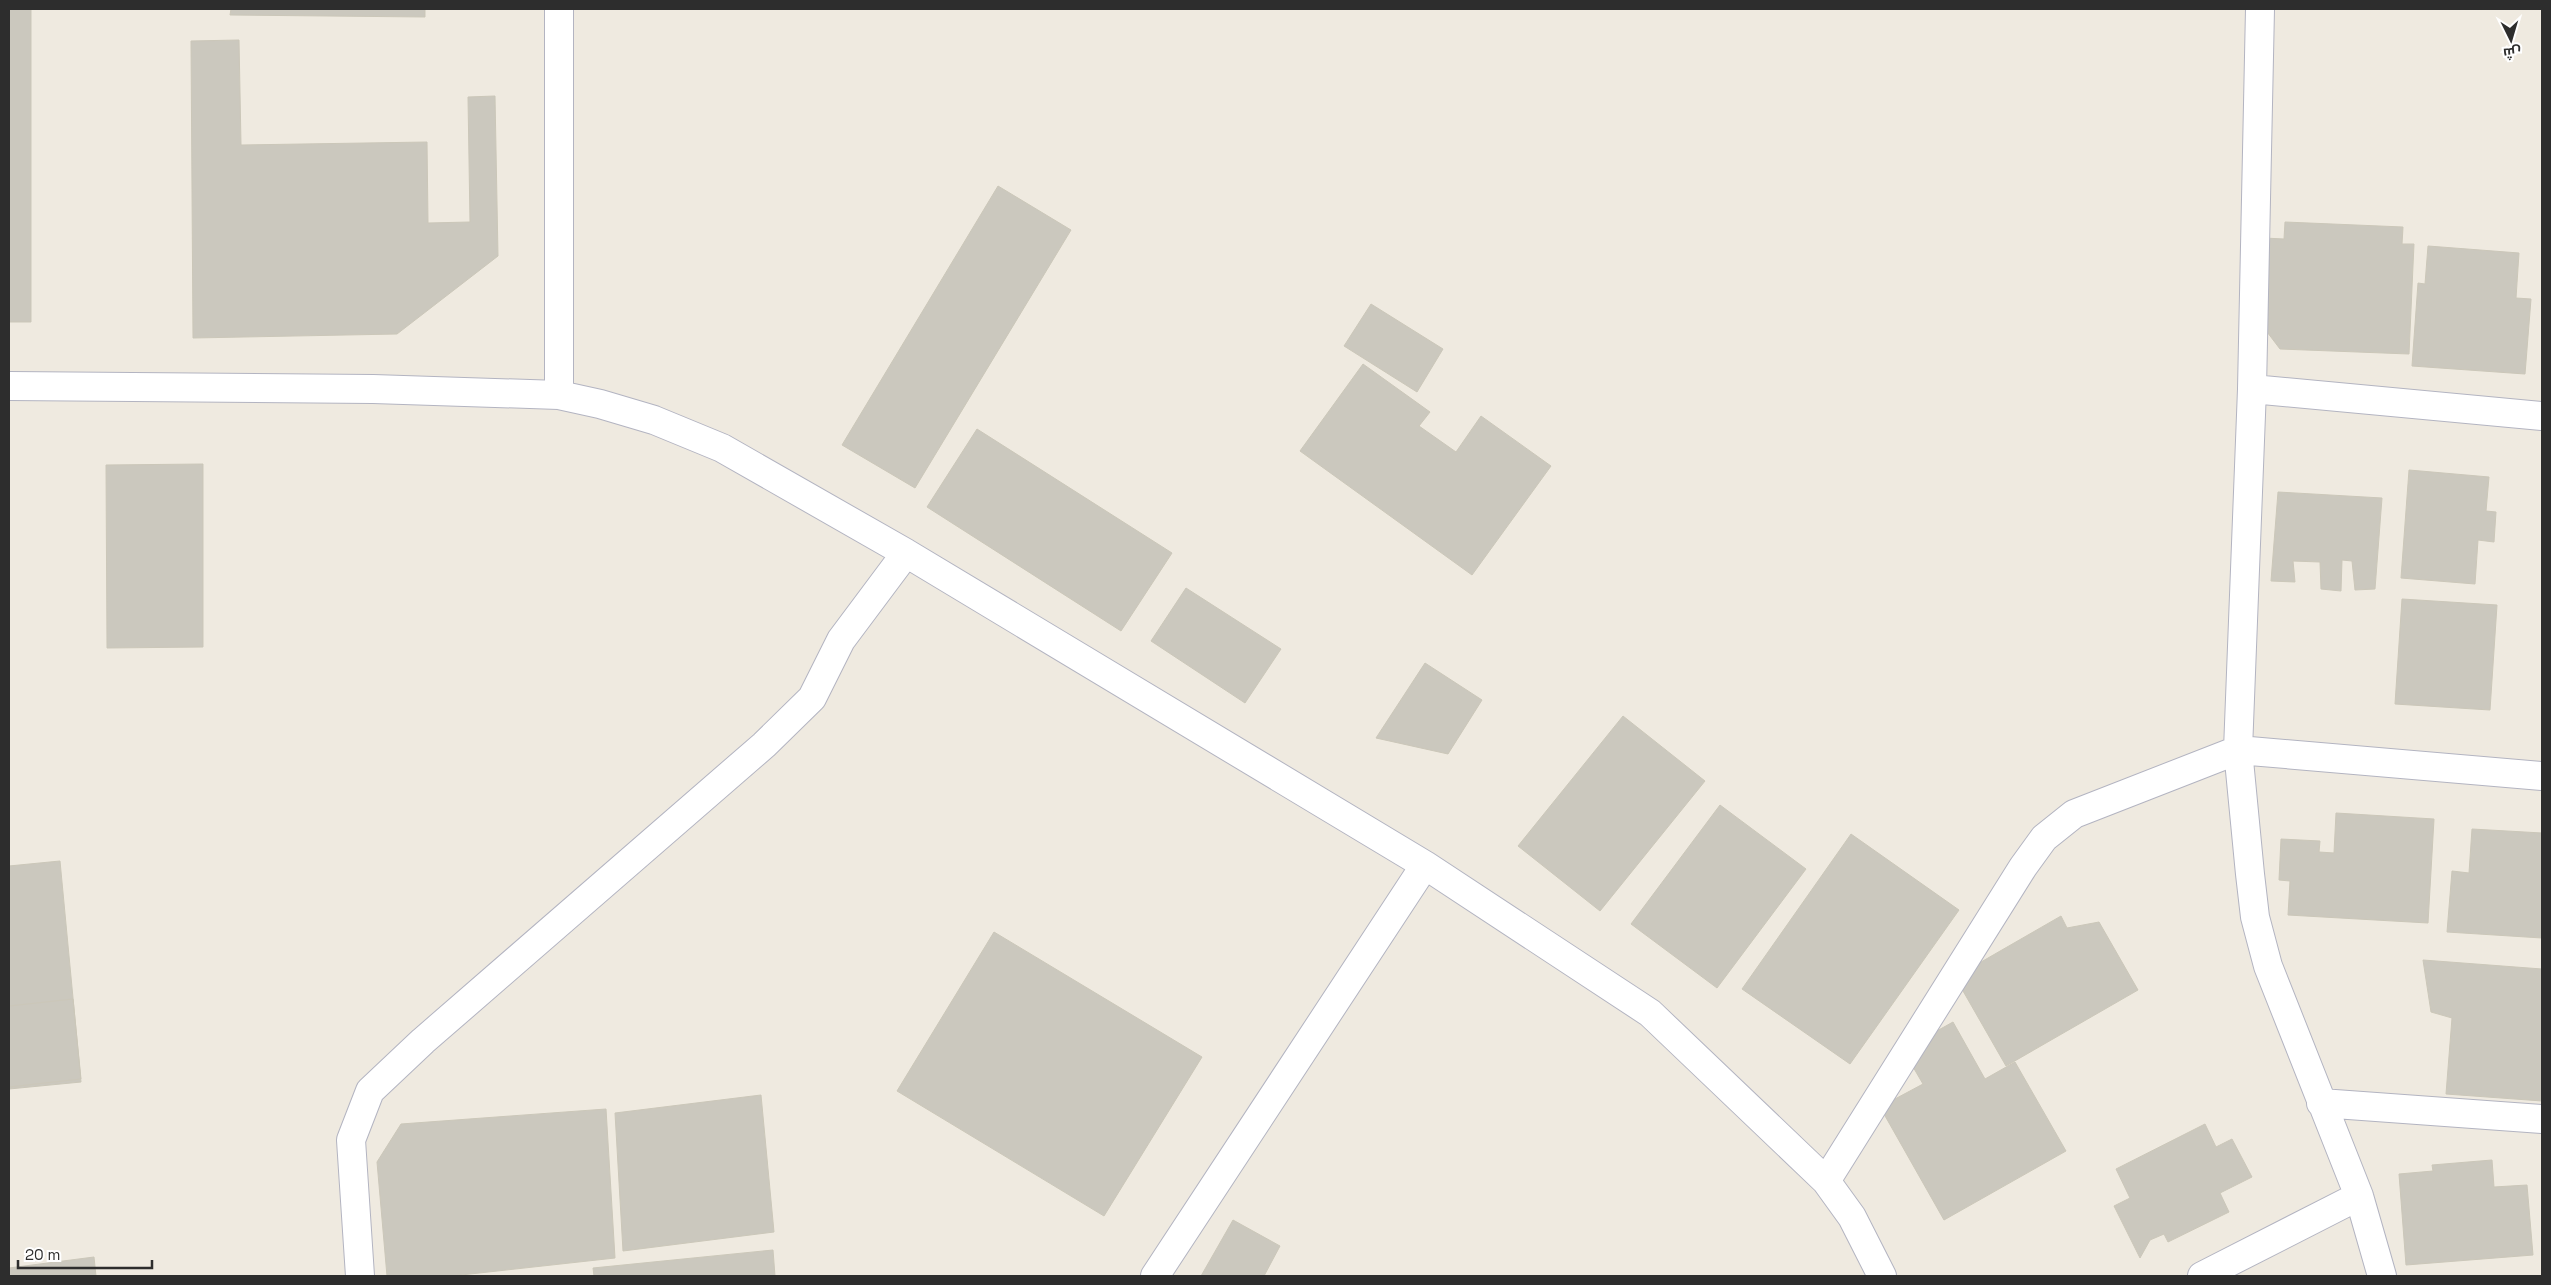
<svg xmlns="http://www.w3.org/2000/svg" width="2551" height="1285" font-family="'Space Grotesk',Cairo,sans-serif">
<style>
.building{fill:#cbc8be;stroke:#cbc7b9}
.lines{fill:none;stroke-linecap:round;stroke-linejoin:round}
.minor-casing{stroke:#b3b4c1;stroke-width:30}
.minor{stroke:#fff;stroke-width:28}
</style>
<rect width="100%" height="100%" fill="#efeae0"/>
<path class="building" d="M9,9h22v313h-22z
M231,9h194v8l-195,-2z
M239,40l2,105 186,-3 1,81 42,-1 -2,-125 27,-1 3,160 -101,78 -204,4 -2,-297z
M998,186l73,44 -156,258 -73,-43z
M2285,222l118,5 -1,17h12l-5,110 -129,-5 -19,-25 3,-86 20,1z
M2428,246l91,7 -3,45 15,1 -6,75 -113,-8 6,-83 7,1z
M1371,304l72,45 -26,43 -73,-46z
M1363,364l67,48 -11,14 37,26 25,-36 70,50 -79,109 -172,-124z
M977,429l195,124 -51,78 -194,-124z
M203,464v183l-96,1 -1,-183z
M2409,470l80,7 -3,34 10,1 -2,30 -16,-2 -3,44 -74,-6z
M2278,492l104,6 -7,91 -20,1 -3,-29 -10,-1 -1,31 -20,-2 -1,-27 -27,-1 2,21 -24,-1z
M1186,588l95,61 -36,54 -94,-62z
M2402,599l95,6 -7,105 -95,-6z
M1425,663l57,37 -34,54 -72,-16z
M1623,716l82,65 -105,130 -82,-65z
M1720,805l86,64 -89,119 -86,-64z
M2336,813l98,6 -6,104 -140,-8 2,-34 -11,-1 2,-41 39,2 -1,11 15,1z
M2472,829l70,4v105l-95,-6 5,-61 17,2z
M1851,834l108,76 -109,154 -108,-75z
M60,861l21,221 -72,7v-223z
M2061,916l6,12 32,-6 39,68 -132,76 -51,-89z
M994,932l208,125 -98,159 -207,-125z
M2423,960l119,9v132l-96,-7 6,-76 -21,-6z
M73,999l8,80 -72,8v-81z
M1953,1022l32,57 30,-17 51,89 -122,69 -64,-113 43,-23 -14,-24 14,-7 -6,-11z
M761,1095l13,137 -151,19 -8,-138z
M606,1109l9,149 -163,18h-65l-10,-114 24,-38z
M2205,1124l11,23 16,-8 20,38 -32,16 9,19 -61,30 -4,-8 -14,6 -10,18 -26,-52 16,-8 -14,-29z
M2492,1160l2,27 33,-2 6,70 -127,10 -7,-91 34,-3 -1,-6z
M1233,1220l47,26 -16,30h-63z
M773,1250l2,26h-181l-1,-8z
M94,1257l2,19h-87v-8z"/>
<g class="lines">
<g class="minor-casing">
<path id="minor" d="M559,9v386
M2260,9l-8,380 -14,361 12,124 5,43 13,49 91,230 23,80
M9,386l364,3 186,6 41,9 54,16 68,28 184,105 519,312 225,148 176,168 26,36 30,59
M2252,389l290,27
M2321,1103l221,16
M1826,1181l197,-314 21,-29 30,-24 164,-64 304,26
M360,1276l-9,-136 19,-49 53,-50 341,-296 48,-47 29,-58 65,-87
M1155,1276l270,-411
M2202,1276l157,-80"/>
</g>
<use href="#minor" class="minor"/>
</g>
<rect width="2551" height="1285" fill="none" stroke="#2d2d2d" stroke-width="20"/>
<g transform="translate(2511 40) rotate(175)" stroke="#ffffff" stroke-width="4" paint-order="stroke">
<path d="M0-4L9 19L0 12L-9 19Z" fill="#2d2d2d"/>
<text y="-8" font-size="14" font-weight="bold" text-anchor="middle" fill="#2d2d2d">ش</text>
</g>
<path d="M18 1260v8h134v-8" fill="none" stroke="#2d2d2d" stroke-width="2.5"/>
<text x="25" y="1260" font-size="15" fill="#2d2d2d" stroke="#ffffff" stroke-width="4" paint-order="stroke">20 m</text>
</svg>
